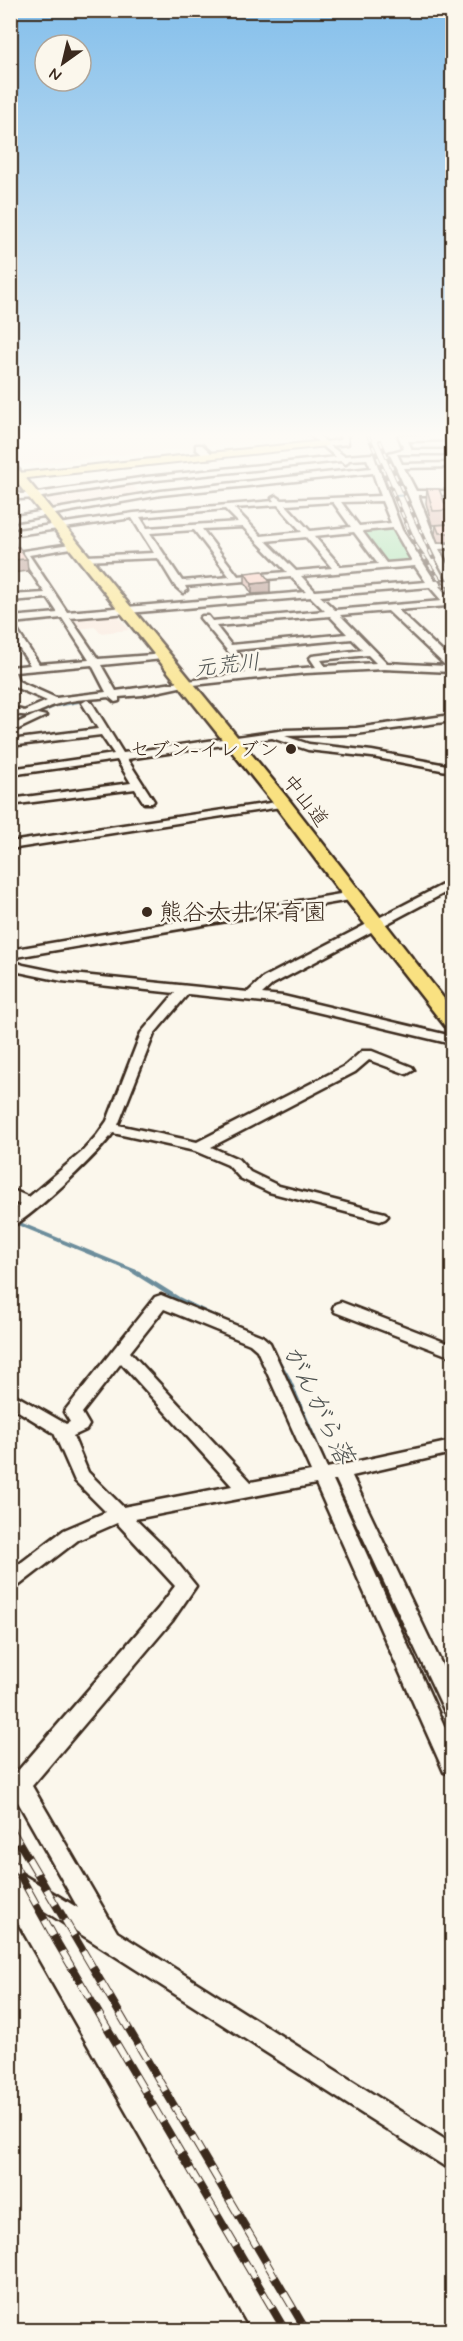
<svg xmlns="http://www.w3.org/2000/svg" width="463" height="2341" font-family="Mynerve,'Klee One',sans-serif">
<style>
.built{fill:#fae9de}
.green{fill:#9adda8;stroke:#6a8463;stroke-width:1.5}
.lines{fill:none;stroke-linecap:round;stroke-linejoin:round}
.stream-far4{stroke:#6d8e9c;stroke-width:2}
.stream-far3{stroke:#6d8e9c;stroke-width:3}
.stream-far2{stroke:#6d8e9c;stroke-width:4}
.stream-far1{stroke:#6d8e9c;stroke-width:4.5}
.stream{stroke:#6d8e9c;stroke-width:6}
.minor-casing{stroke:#3b2a1e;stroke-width:5}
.major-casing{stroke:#3b2a1e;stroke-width:4}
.highway-casing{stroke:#3b2a1e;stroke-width:5}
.minor{fill:#fbf7ec;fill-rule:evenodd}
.major{fill:#f9e181;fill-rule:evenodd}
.highway{fill:#f9e181;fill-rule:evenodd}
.rail-far1-casing{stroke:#3b2a1e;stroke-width:4}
.rail-casing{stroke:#3b2a1e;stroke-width:8}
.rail-far1{stroke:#fbf7ec;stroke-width:2;stroke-dasharray:6;stroke-linecap:butt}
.rail{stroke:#fbf7ec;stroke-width:6;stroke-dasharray:18;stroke-linecap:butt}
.wall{fill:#d5ada3;stroke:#3b2a1e;stroke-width:1.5}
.shaded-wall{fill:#ae8d84;stroke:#3b2a1e;stroke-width:1.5}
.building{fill:#f8c9bd;stroke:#3b2a1e;stroke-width:1.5}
.poi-dot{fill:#3b2a1e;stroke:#fbf7ec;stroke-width:2}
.labels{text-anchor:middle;stroke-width:5;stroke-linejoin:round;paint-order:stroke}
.far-poi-label{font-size:20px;fill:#3b2a1e;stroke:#fbf7ec;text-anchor:end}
.far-street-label{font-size:20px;fill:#3b2a1e;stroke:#fbf7ec}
.far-water-label{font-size:22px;font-style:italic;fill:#505452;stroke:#fbf7ec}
.poi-label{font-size:24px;fill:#3b2a1e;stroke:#fbf7ec;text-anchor:start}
.water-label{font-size:26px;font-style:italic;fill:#505452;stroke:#fbf7ec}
</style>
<rect width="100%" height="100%" fill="#fbf7ec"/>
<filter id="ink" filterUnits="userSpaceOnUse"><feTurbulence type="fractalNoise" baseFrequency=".0167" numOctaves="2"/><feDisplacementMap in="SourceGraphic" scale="12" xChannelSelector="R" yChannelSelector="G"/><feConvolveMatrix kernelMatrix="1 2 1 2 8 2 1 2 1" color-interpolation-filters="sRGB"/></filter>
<g filter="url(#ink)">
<path class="built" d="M11,435h282l2,2 -273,28 -11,-14z
M130,482l11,13 -85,16 -11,-15z
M109,614l9,2 11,14 -29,3 -5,-6 -18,2 -7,-11z"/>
<path class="green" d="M394,527l20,34 -28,4 -26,-35z"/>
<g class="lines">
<path class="stream-far4" d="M384,496l47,-1
M261,502l17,-1
M29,528l87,-12"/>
<path class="stream-far3" d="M193,685l124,-13
M10,725l45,-19 42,-8"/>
<path class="stream-far2" d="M15,1222l124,51"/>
<path class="stream-far1" d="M135,1272l43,27 41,20
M277,1359l11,19 35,81
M415,1662l34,75"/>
<path class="stream" d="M448,1735l4,8"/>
<g class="minor-casing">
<path id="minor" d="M310,435h8l8,7 15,-2 -1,-5h7l1,9 -18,2 14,10 29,-2 29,76 33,51 13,-1c-24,-40 -38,-85 -59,-127l15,-4 -6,-14 54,1v4l-44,1 4,9h40v4h-55l5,10 50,-1v4l-48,1 12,23h36v4h-34l19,49h15v4l-13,1 13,24v12l-13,1 13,15v8l-5,-3 -49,4 54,51v11l-68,-3 -78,4 -122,13 -42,9 -23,2v4l-4,1 -6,-5c-16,2 -33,2 -48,6 -22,6 -26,17 -51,10v-6l14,4 23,-10 -37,-16v-18l20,-2 -20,-31v-17l48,-4 -10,-15 -38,3v-6l35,-2 -24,-36 -11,1v-5l67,-10v4l-48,8 38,57 239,-20 -15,-15 -106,9 2,4 -4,3 -8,-7 -17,-28 -75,3v-4l3,-1 68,-3 -22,-35 -122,18v-5l124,-18 140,-12 -2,-3 4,-2 6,4 99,-4 -8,-23 -212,22 -151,27v-5l151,-26 210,-23 -4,-9 -18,1 -3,4 -5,-3 -194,20 -112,17 -15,1 -10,-4v-5l11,4 16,-1 110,-16 189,-20zM382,501l9,22 -32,3 -18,-24zM333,502l18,25 -41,4 -24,-26zM278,505l24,27 -41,4 -27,-28zM225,509l13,13 -91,6 -7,-11zM243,527l44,45 -49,4 -36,-47zM393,528l19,33 -26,2 -24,-32zM194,530l36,47 -48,4 -32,-48zM354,532l24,32 -37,3 -27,-31zM306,537l26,31 -36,3 -30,-30zM415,566l11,16 -111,9 -14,-15zM430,587l12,14 -107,9 -15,-14zM311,597l14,14 -113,10 -4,-5h-6l-2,2 46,55 -130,18 -15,-26 62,-6 5,-3 -2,-2 -68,5 -28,-41zM388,611l58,55 -59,-3 -47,-48zM330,616l17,18 -116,11 -15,-19zM62,618l27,42 -50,4 -27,-41zM352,639l11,11 -51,6 -2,2 6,9 -60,5 -21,-22zM368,655l8,8 -51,3 -4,-6zM92,665l14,27 -50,6 -38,-17 -3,-9z
M196,445h6l10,9v4h-6l-10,-9z
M87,700l5,3 31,50 163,-23 70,-2 96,-13v6l-96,13 -71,2 24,8 63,7 80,15v6l-80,-15 -64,-7 -36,-12 -145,21 27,42 -2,2h-8l-9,-14 -125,16v-6l121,-16 -14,-23 -107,15v-6l104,-15 -13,-19 -91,11v-6l88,-11 -16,-26z
M37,714l9,2 -36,17v-7z
M283,801l6,3 -2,2 -277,43v-7z
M448,882h4v7l-179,95 -11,10 21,2 169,40v8l-169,-40 -95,-10 -34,40 -36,91 79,17 148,-76 17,-15h10l40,16 2,3 -7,4 -38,-14 -14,12 -144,75 27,12 12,13 29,14 106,27 3,3 -3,3 -5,2 -111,-29 -29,-14 -12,-13 -33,-14 -82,-18c-12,18 -86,89 -103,94v-14l10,-8 -10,-5v-11l19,8 53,-45 15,-17 10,-14 34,-88 34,-40 -113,-12 -48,-10 -4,-2v-10l13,6 39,8 186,19 15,-14z
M352,892l6,4 -2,3 -346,59v-8z
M161,1295l101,41 8,7 57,125 125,-27v12l-100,23 100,210v29l-7,-3 -109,-232h-3l119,263v31l-8,-2 -3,-7 -125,-281 -181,35 31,30 30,37 -24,35 -140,165 85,146 335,212v27l-420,-268 244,417 3,10h-28l-241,-421v-42l68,41 -60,-106 -8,3v-25l148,-171 17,-23 -58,-63 -39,17 -61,47 -7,3v-19l54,-41 42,-18 -31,-31 -21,-48 -44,-27v-14l56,32 4,-2 -6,-10 3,-4 88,-111zM164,1309l86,35 7,6 54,121 -60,11 -121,-130zM121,1363l111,123 -109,21 -35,-35 -15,-36 13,-6 3,-5 -7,-12z
M341,1302l111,43v12l-117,-45 -2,-4 2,-4z"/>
</g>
<g class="major-casing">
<path id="major" d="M324,441l3,1v4l-309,33 -5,-3 5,-3z"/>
</g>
<g class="highway-casing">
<path id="highway" d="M10,463l4,1 275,336 163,209v19l-7,-2 -99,-126 -69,-92 -267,-334z"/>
</g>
<use href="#minor" class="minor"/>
<use href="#major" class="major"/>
<use href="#highway" class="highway"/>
<g class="rail-far1-casing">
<path id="rail-far1" d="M368,435l48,111 36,51
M380,441l53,117"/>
</g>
<g class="rail-casing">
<path id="rail" d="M10,1827l296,503
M10,1857l48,87 227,386"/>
</g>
<use href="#rail-far1" class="rail-far1"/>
<use href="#rail" class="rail"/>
</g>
<path class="wall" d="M427,489l25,21 -1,14h2v18h-15l-3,-8 1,-9 13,-1 -17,1 -6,-22z
M245,573l25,20 -18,1 -7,-11z"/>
<path class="shaded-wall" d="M15,538l1,12 -6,1v-12z
M27,559l1,12 -17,2 -1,-13z
M270,582v11l-18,1v-10z"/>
<path class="building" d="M427,489h12l6,15h6l1,6 -19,1z
M453,524v9h-14l-3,-8z
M10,533l3,1 2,4 -5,1z
M10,547h9l8,12 -17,1z
M262,571l8,11 -18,2 -7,-11z"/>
</g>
<linearGradient id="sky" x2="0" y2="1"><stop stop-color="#84bfeb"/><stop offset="0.57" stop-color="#fdfbf6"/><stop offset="1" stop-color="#fdfbf6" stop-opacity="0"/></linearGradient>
<rect width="463" height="763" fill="url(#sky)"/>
<g class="poi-dot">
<circle cx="291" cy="749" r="6"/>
<circle cx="147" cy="912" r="6"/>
</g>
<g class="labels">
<g class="far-poi-label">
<text x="279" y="756">セブン-イレブン</text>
</g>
<g class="far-street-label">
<text transform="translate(306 800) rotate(52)" y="7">中山道</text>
</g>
<g class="far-water-label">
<text transform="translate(227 664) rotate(-6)" y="8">元荒川</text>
</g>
<g class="poi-label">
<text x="159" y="920">熊谷太井保育園</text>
</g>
<g class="water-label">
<text transform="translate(319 1404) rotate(64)" y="9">がんがら落</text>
</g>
</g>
<rect width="463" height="2341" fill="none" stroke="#fbf7ec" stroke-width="36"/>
<rect x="18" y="18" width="427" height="2305" fill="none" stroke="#3b2a1e" stroke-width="2" filter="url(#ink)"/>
<g transform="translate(63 63) rotate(214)"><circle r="28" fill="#fbf7ec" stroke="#aea59a" stroke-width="1.5"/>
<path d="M0-4.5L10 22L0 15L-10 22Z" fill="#3b2a1e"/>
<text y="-9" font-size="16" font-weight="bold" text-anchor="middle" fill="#3b2a1e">N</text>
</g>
</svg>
